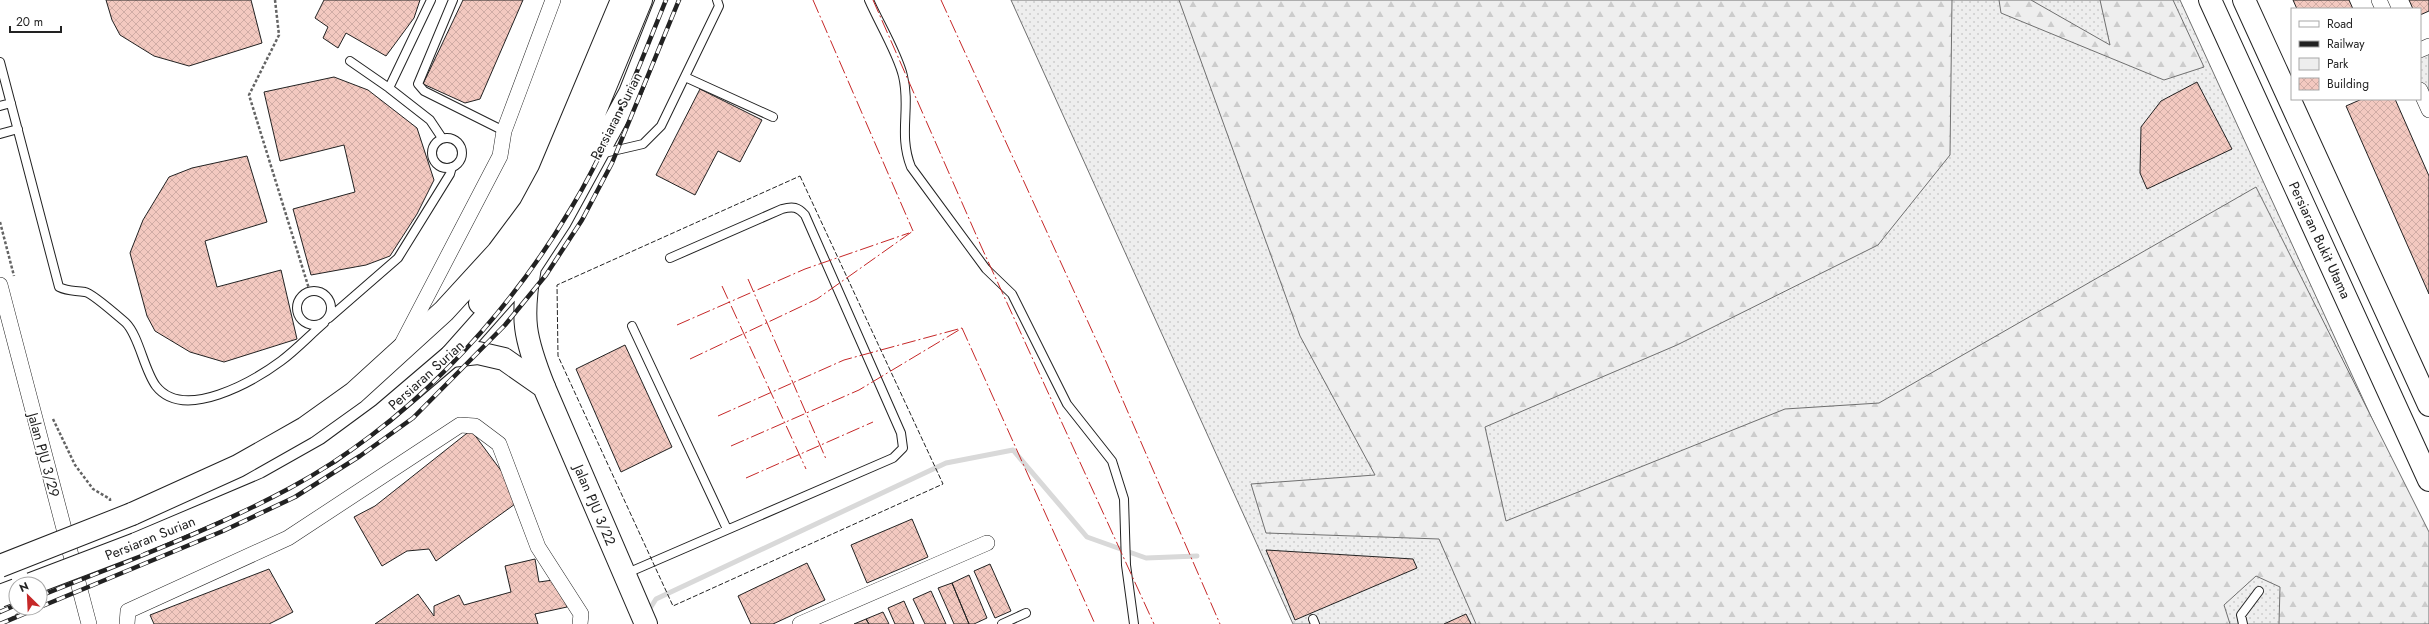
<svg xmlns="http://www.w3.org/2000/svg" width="2429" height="624" font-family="Jost,sans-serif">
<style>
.green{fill:url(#green-dots);stroke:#6f6f6f}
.forest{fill:url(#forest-firs);stroke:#6f6f6f}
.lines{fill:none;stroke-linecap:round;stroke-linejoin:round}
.stream{stroke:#d9d9d9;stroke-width:5}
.building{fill:url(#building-cross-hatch);stroke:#222}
.lane-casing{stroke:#222;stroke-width:10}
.street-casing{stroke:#222;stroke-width:16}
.secondary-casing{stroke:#222;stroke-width:24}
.primary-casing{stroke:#222;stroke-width:24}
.path{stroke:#646464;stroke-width:2.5;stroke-dasharray:3 2;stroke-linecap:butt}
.lane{stroke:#fff;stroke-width:8}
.street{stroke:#fff;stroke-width:15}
.secondary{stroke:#fff;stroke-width:22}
.primary{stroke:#fff;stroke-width:22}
.rail-casing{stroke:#222;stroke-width:4.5}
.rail{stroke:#fff;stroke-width:3;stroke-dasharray:9;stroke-linecap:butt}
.primary-bridge-casing{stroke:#222;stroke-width:24;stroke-linecap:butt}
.primary-bridge{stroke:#fff;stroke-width:22}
.fence{stroke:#222;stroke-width:1;stroke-dasharray:5 2;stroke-linecap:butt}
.power{stroke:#c62828;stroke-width:1;stroke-dasharray:14 3 2 3;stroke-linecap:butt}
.labels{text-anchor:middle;stroke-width:3;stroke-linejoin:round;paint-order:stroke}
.street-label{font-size:14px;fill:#222;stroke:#fff}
</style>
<defs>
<pattern id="green-dots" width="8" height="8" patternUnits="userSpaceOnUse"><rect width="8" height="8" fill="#eee"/><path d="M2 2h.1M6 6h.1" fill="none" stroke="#ccc" stroke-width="1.8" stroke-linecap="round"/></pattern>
<pattern id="forest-firs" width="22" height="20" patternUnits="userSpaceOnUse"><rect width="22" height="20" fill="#eee"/><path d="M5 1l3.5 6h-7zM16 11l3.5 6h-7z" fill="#ccc"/></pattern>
<pattern id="building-cross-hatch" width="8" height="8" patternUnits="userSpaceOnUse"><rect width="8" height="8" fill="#f3c9c0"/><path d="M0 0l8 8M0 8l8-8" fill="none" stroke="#d0aca5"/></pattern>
</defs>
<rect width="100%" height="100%" fill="#fff"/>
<path class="green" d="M1011,0h1169l249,543v81h-1136z
M2429,50v52l-9,-20v-28z"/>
<path class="forest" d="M1179,0h773l-2,155 -72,90 -201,100 -192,82 21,94 279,-112 94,-6 377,-216 173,345v92h-150l1,-37 -24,-11 -32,29 6,19h-754l-37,-85 -173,-6 -15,-49 124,-9 -75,-139z
M1999,0h32l79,45 -10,-45h73l31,67 -40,13 -163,-67z"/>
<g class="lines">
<path class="stream" d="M647,613l9,-14 290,-136 67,-13 74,87 59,21 51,-2"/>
</g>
<path class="building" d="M106,0h145l11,43 -73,23 -35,-10 -34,-21 -8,-15z
M324,0h96l-6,18 -28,38 -40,-23 -8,15 -15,-10 5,-11 -13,-9z
M463,0h60l-43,99 -15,4 -42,-19z
M2293,0h56l4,9h-56z
M2409,0h20v11l-9,4v-6h-7z
M334,77l34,13 49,38 17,52 -17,34 -27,42 -24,9 -55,10 -18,-66 62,-17 -11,-47 -64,16 -16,-69z
M2197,82l35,67 -85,40 -7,-16 1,-46 20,-26z
M700,89l62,31 -22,42 -22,-11 -23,44 -39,-20z
M2362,99h33l34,77v118l-83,-188z
M247,156l20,66 -62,19 12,46 64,-17 16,69 -73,23 -34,-10 -35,-21 -8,-15 -17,-63 13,-33 26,-43 23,-9z
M625,345l47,102 -51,25 -45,-103z
M471,430l51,69 -86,62 -7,-12 -22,2 -25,15 -28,-49 21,-11z
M912,519l16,38 -61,26 -16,-38z
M1266,550l147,9 4,9 -122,52z
M535,559l4,23 21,-3 7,28 -32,7 3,10h-163l43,-30 16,22v-10l25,-11 5,10 47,-13 -6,-26z
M807,563l18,37 -52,24h-22l-13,-28z
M990,564l21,47 -16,7 -21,-47z
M269,569l24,43 -24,12h-115l-4,-9z
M969,575l18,43 -13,6h-5l-17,-41z
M952,583l17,41h-15l-16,-36z
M931,591l15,33h-21l-12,-25z
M904,601l10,23h-19l-7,-16z
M883,612l6,12h-20l-3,-5z
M1466,614l5,10h-27z
M866,619l3,5h-15z"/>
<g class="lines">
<g class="lane-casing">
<path id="lane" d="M431,0l-42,88 41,32 12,18
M453,0l-35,84 6,7 80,40
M869,0c9,21 29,54 34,76 8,32 -5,58 8,91l75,102 26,25 55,110 45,57 12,38 2,66 8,59
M350,61l39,27
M0,62l59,225c10,5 16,3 26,5 7,1 34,25 41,31 13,13 18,47 30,63 28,36 98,-5 125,-25 15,-11 29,-26 43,-38
M685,77l88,40
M0,106l11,-3
M0,134l18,-5
M432 153a15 15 0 1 1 30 0a15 15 0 1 1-30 0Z
M600,154l43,-10 18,-18 58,-120 -2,-6
M297 308a17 17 0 1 1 34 0a17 17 0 1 1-34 0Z
M329,318l69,-60 52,-84 2,-7
M632,326l95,203
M625,574l268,-116 10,-10 -2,-15 -96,-218c-7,-8 -12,-9 -23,-6l-112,49
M1313,619l2,5
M1002,624l24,-11
M2243,624l-2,-9 18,-24"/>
</g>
<g class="street-casing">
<path id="street" d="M2379,0l4,9
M2420,50l9,-4
M2420,90l9,20
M0,285l89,339
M403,342l97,-186 4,-25 49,-131
M127,624l1,-13 160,-73 172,-113 15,1 24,18 39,103 43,67 -1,10
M800,624l187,-81"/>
</g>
<g class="secondary-casing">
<path id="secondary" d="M2210,0l219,480
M2244,0l185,405
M451,356l27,-3 26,6 40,28 102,237"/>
</g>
<g class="primary-casing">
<path id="primary" d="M530,267c-9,52 -6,70 14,120
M480,303l34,-43 31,-45 36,-70 60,-145
M132,514l106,-48 67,-38 49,-35 90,-82 54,-59 32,-43 19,-35 73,-174
M136,544l132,-56 62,-35 53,-39 68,-58 79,-89 30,-46 70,-128 37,-93"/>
</g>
<path class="path" d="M275,0l4,35 -30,60 61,197
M0,222l14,54
M53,419l22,46 18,24 17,10v2
M3,624l18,-12 -1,-4"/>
<use href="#lane" class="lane"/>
<use href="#street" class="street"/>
<use href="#secondary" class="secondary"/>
<use href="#primary" class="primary"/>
<g class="rail-casing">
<path id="rail" d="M40,596c84,-34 170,-65 250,-108 115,-62 213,-166 280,-278 40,-66 67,-139 96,-210
M40,607l183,-76 72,-34 65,-41 53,-38 92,-93 41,-50 36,-55 30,-57 67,-163
M0,612l16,-7
M0,624l38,-16"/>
</g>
<use href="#rail" class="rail"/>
<g class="primary-bridge-casing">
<path id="primary-bridge" d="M0,566l132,-52
M31,584l105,-40
M0,596l16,-6"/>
</g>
<use href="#primary-bridge" class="primary-bridge"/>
<path class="fence" d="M800,176l143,308 -270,122 -115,-250 -1,-71z"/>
<path class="power" d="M813,0l100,231
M873,0l108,246 173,378
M941,0l163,357 116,267
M748,279l78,180
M722,286l84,183
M677,325l128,-56 104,-36
M962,328l133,296
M690,359l127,-60 96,-68
M718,416l126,-56 118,-32
M731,446l128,-56 100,-60
M746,478l127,-56"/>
</g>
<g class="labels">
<g class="street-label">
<text transform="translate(616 116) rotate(-63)" y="5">Persiaran Surian</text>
<text transform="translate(2320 240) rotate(65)" y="5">Persiaran Bukit Utama</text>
<text transform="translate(426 375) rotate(-42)" y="5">Persiaran Surian</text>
<text transform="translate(44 455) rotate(75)" y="5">Jalan PJU 3/29</text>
<text transform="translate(595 505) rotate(67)" y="5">Jalan PJU 3/22</text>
<text transform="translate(150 538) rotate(-22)" y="5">Persiaran Surian</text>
</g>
</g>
<rect x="2291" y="8" width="130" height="92" fill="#ffffff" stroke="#a7a7a7"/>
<rect x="2299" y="21" width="20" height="6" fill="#ffffff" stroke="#a7a7a7"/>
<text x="2327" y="28" font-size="12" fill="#222222">Road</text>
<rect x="2299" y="41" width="20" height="6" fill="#222222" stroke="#a7a7a7"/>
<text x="2327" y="48" font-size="12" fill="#222222">Railway</text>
<rect x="2299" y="58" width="20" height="12" fill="#eeeeee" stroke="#a7a7a7"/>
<text x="2327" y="68" font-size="12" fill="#222222">Park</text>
<rect x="2299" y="78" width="20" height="12" fill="url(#building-cross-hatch)" stroke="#a7a7a7"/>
<text x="2327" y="88" font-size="12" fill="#222222">Building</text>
<g transform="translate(28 596) rotate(336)"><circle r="19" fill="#ffffff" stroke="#a7a7a7"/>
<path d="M0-3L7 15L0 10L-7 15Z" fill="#c62828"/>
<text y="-6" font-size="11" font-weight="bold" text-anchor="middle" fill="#222222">N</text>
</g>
<path d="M10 26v6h51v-6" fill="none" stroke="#222222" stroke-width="2"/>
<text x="16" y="26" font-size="12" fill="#222222" stroke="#ffffff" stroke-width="3" paint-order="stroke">20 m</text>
</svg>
